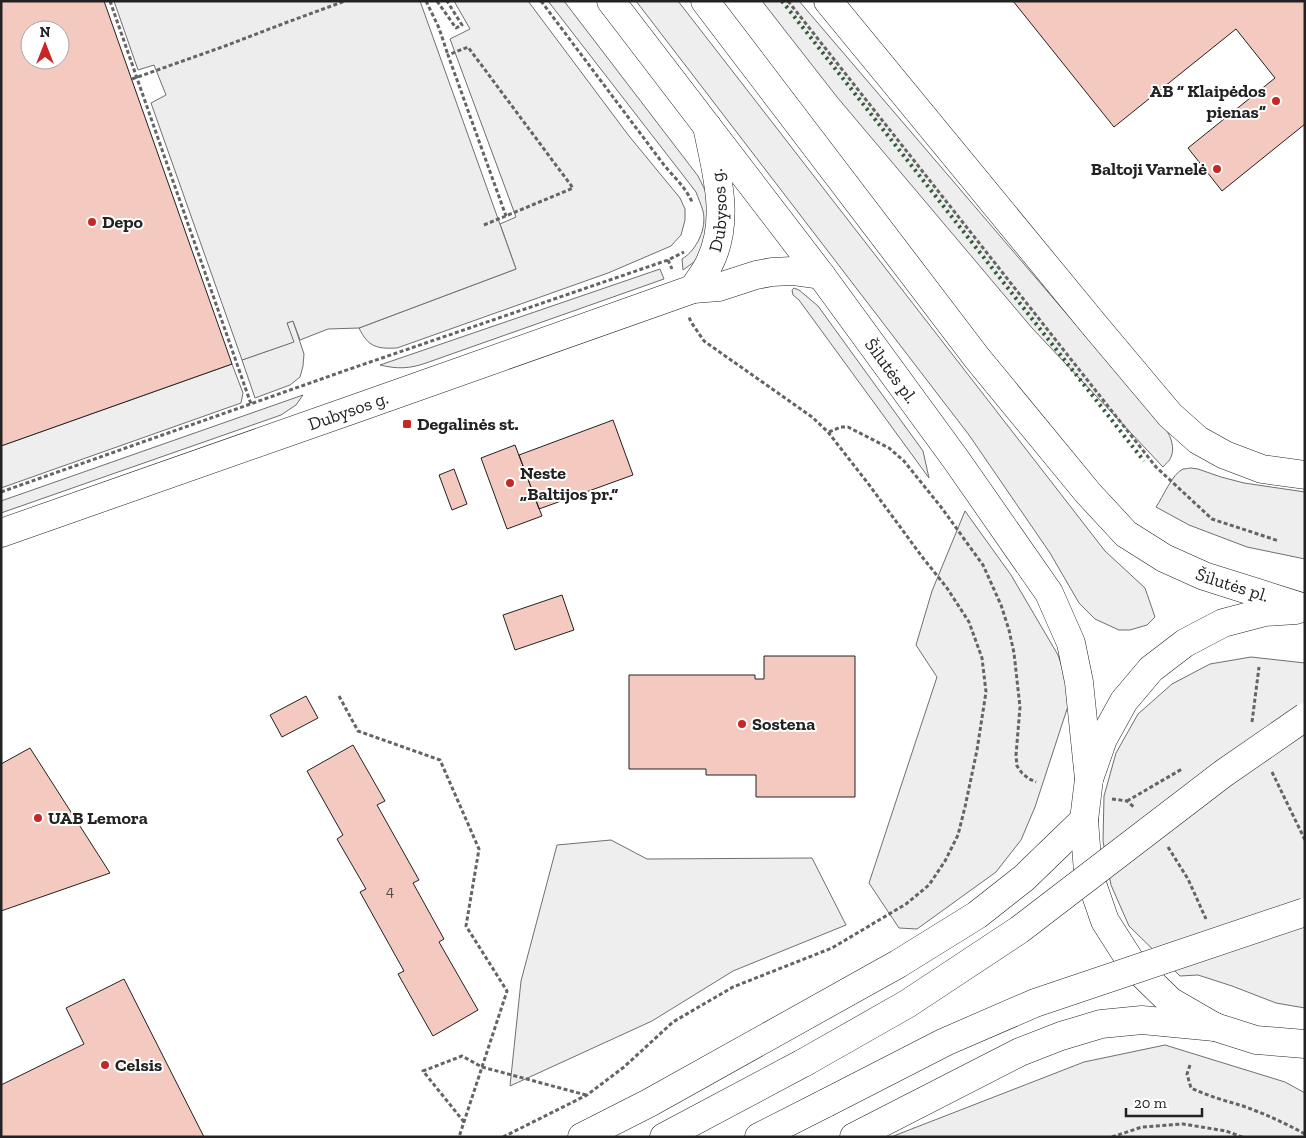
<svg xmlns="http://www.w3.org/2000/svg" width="1306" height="1138" font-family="'Zilla Slab',serif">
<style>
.green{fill:#eee;stroke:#6f6f6f}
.parking{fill:#ededed;stroke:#6f6f6f}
.building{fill:#f3c9c0;stroke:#222;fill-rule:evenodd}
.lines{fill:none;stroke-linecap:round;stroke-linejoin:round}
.minor-casing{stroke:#222;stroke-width:29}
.major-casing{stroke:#222;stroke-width:29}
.highway-casing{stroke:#222;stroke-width:29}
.path{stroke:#646464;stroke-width:3;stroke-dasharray:4 2.5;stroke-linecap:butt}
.minor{stroke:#fff;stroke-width:28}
.major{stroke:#fff;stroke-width:28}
.highway{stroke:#fff;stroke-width:28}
.highway-bridge-casing{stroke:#222;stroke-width:29;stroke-linecap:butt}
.highway-bridge{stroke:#fff;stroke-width:28}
.hedge{stroke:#2f5e38;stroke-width:4;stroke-dasharray:2.5 4;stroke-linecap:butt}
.poi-dot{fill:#c62828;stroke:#fff;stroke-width:2}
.labels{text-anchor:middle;stroke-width:4;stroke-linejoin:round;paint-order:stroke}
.number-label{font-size:15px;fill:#564c4a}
.poi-label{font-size:18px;font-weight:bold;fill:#222;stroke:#fff;text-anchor:start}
.street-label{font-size:18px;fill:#222;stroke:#fff}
</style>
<rect width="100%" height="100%" fill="#fff"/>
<path class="green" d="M454,1h74l101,135 51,62 5,11v11l-4,15 -10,11 -63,27 -211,75c-20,1 -29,-1 -38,-20l157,-59 -16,-45 16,-7 -66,-178 20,-10z
M548,1h16l134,175 11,22 -4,50 -11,14 -11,8 -1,-11c15,-9 25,-31 21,-48 -2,-7 -5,-13 -7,-19z
M636,1h42l427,550 40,37 10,29 -8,8 -17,5h-11l-24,-11 -16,-16 -29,-50 -81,-118z
M762,1h37l367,429c5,6 9,19 5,27 -1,4 -6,7 -8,10l-131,-139 -195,-231z
M660,269l4,10 -238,84c-17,6 -29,6 -46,2z
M794,288l5,2 19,16 105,145 6,27 -130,-178 -6,-5 -1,-5z
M293,321l11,33 -1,12 -3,11 -10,8 -35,13 -13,-38 51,-18 -6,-19z
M232,364l11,29 -2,10 -240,85v-42z
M303,395l-7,10 -15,10 -280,98v-12z
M1191,468l7,1 23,8 23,6 61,9v67l-58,-12 -58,-22 -33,-18c7,-10 16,-33 27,-38 2,0 7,-1 8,-1z
M965,511l46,64 47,80 8,23 3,25 -34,104 -14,33 -25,32 -79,57 -18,-1 -30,-45 68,-206 -21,-32 16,-54z
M1251,657l54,6v345l-29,-5 -44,-17 -34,-11 -18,1 -51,-50 -18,-41 -8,-44 1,-45 12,-43 22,-39 34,-30 38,-20z
M611,840l36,19 165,-1 34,67 -113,46 -81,50 -142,65 11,-105 36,-136z
M1165,1045l120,37 20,11v44h-414l193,-75z"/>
<path class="parking" d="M114,1h306l96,268 -157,59 -31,1 -28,11 -7,-19 -6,2 7,19 -52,18 -91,-257 15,-8 -12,-30 -16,5z"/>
<path class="building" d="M1,1h103l128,363 -231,82zM30,30h30v30h-30z
M1013,1h292v123l-83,67 -34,-43 87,-70 -39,-49 -122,98z
M613,420l20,55 -94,34 -20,-54z
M515,445l27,71 -35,13 -26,-71z
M454,469l13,35 -15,6 -13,-35z
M562,595l12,35 -59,20 -12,-35z
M764,656h91v141h-99v-22h-50v-6h-77v-94h126v4h9z
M306,696l12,22 -36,19 -12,-22z
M353,745l32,56 -8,4 42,75 -6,3 31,56 -5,3 39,68 -45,26 -35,-62 6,-3 -44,-79 6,-3 -29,-50 6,-4 -36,-64z
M30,748l80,125 -109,38v-147z
M124,979l80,158h-203v-52l83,-41 -18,-36z"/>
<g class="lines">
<g class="minor-casing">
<g id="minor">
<path d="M828,1l268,326 74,88 28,25 27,15 37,14 43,6"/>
<path id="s1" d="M693,289c5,-8 11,-15 15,-23 24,-45 8,-94 -1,-140"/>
<path id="s2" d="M1,533l356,-125 336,-119 26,-2 37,-12 16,-3 20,-1 29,4"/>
</g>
</g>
<g class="major-casing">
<g id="major">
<path id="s3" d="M611,1l210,274 136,186 92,132 22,50 8,39 10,97"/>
<path id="s4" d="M705,1l272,357 111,135 38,41 38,24 40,18 101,32"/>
<path d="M1296,610l-31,2 -42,11 -38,20 -34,26 -27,32 -21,38 -14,40 -5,41 4,52 17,49 28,44 37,36 45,26 41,13 49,4"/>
</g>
</g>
<g class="highway-casing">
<path id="highway" d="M582,1137l67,-34 249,-139 79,-49 47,-37 60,-58
M664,1137l141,-75
M759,1137l67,-34
M854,1137l166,-85 41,-16 40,-12 41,-4 73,7"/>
</g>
<path class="path" d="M110,1l141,403
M426,1l13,27 9,27
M437,1l19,27 6,-3 -15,-24
M541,1l123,164c10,12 22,23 28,37
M788,1l368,466 56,52 67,22
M132,79l93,-33 60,-23 60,-22
M484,225l89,-37 -105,-141 -20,8 58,161
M668,260l4,9
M829,432l12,-5h7l41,21 15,13 37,46 42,58 18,40 8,25 5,23 6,54 -4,48 1,11 5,7 7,6 7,3
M1,492l343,-121 324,-111 16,-8
M339,696l19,35 82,29 39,89 -13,77 41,65 -48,146
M1252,722l7,-55
M1272,772l33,68
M1112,799l15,2 8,7
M1127,801l55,-32
M1168,847l20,32 18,40
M1190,1065l-3,9 4,14c17,8 35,13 52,18 22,8 42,17 62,28
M464,1122l-41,-51 39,-15 20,11 104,28
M503,1137l84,-42 37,-28 49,-45 60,-35 99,-39 74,-44 23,-19 16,-24 13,-26 7,-28 12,-57 9,-58 -4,-34 -13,-36 -22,-34 -24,-30 -53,-72 -42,-54 -16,-15 -108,-76 -13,-19 -2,-5
M1112,1137l30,-10 41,-3 43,7 16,6"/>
<use href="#minor" class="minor"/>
<use href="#major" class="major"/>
<use href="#highway" class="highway"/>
<g class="highway-bridge-casing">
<path id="highway-bridge" d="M805,1062l102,-58 112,-74 205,-157 81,-56
M826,1103l119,-61 90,-39 270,-91"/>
</g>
<use href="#highway-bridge" class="highway-bridge"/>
<path class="hedge" d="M782,1l362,460"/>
</g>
<g class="poi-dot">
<circle cx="1276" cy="101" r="5"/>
<circle cx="1217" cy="169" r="5"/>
<circle cx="92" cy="222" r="5"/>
<rect x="402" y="419" width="10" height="10" rx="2.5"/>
<circle cx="510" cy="483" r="5"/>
<circle cx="742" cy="724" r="5"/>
<circle cx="38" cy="818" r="5"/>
<circle cx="105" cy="1065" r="5"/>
</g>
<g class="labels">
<g class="number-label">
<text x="390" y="896">4</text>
</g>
<g class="poi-label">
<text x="1266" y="97" text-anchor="end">AB “ Klaipėdos<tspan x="1266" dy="21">pienas”</tspan></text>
<text x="1207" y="175" text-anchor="end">Baltoji Varnelė</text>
<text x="102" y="228">Depo</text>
<text x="417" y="430">Degalinės st.</text>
<text x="520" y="479">Neste<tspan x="520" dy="21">„Baltijos pr.“</tspan></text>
<text x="752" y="730">Sostena</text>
<text x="48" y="824">UAB Lemora</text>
<text x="115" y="1071">Celsis</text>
</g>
<g class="street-label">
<text dy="6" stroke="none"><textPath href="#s1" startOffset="85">Dubysos g.</textPath></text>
<text dy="6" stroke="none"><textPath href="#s3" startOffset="464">Šilutės pl.</textPath></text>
<text dy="6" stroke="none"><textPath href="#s2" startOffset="368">Dubysos g.</textPath></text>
<text dy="6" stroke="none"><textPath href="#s4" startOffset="798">Šilutės pl.</textPath></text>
</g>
</g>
<rect width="1306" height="1138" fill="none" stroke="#222222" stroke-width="5"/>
<g transform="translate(45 45)"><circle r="24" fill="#ffffff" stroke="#a7a7a7"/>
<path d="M0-4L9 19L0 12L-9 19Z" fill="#c62828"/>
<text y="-8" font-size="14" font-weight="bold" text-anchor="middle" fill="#222222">N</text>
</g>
<path d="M1126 1108v8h76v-8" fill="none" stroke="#222222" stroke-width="2.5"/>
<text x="1134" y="1108" font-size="15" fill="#222222" stroke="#ffffff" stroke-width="4" paint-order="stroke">20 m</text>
</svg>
